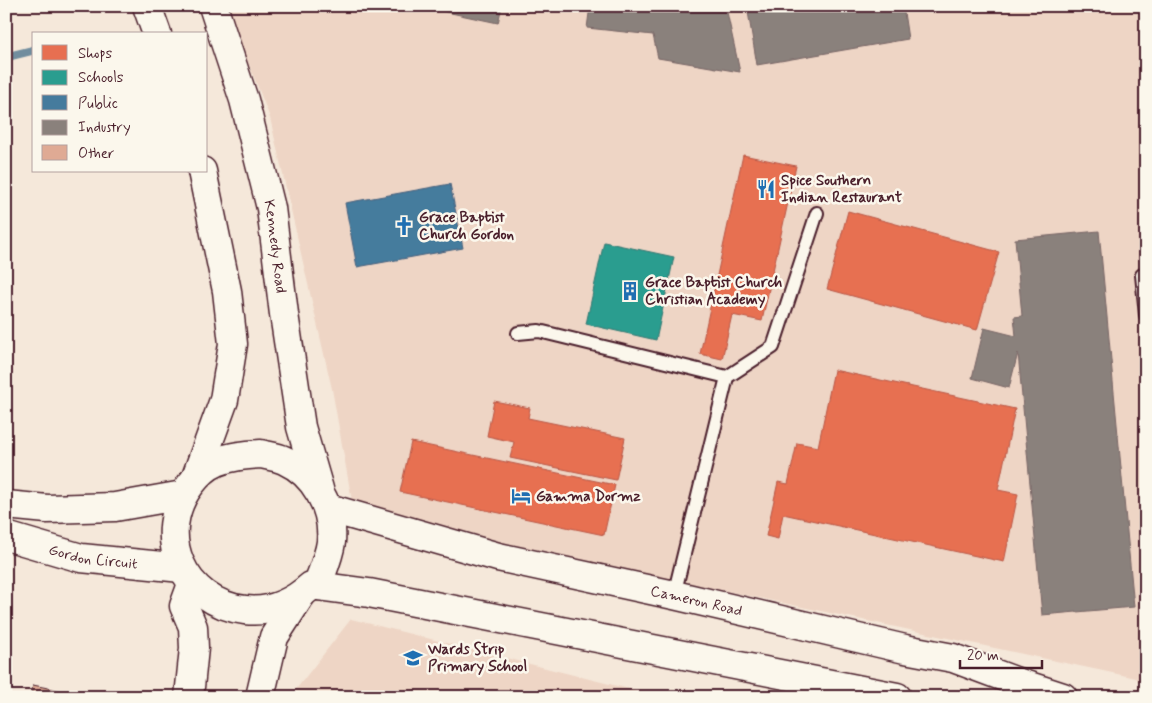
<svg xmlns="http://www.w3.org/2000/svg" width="1152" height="703" font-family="Mynerve,sans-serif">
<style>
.built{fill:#eed5c5}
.shops{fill:#e76f51;stroke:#b85746}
.schools{fill:#2a9d8f;stroke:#347771}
.public{fill:#457b9d;stroke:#465f7b}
.industry{fill:#8a817c;stroke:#776464}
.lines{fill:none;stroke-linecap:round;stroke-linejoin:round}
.stream{stroke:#718d9e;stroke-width:9}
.building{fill:#dfaa94;stroke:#4a1f2b}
.service-casing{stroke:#4a1f2b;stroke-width:16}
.secondary-casing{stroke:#4a1f2b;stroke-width:31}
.service{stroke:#fbf7ec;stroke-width:12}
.secondary{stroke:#fbf7ec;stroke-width:28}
.labels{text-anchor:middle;stroke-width:5;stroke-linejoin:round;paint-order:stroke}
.poi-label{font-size:15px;font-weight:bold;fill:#4a1f2b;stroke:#fbf7ec;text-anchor:start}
.street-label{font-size:15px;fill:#4a1f2b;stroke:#fbf7ec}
</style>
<rect width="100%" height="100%" fill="#f5e8da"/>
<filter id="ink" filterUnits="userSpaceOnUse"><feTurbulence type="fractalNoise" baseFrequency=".02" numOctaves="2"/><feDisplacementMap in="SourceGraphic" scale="10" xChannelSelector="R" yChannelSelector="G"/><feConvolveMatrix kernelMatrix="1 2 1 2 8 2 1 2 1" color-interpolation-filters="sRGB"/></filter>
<g filter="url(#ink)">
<path class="built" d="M226,6h920v682l-10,-10 -782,-166 -22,-123 -62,-271z
M351,619l310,78h-371z"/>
<path class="shops" d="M743,155l53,11 -34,155 -30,-6 -10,44 -22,-5z
M848,211l151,41 -22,78 -150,-41z
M834,370l181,39 -17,81 20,4 -14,68 -221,-48 -5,25 -12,-3 12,-54 10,2 9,-41 21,4z
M494,401l36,7 -2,10 97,20 -9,42 -106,-22 4,-16 -27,-6z
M411,442l204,43 -11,50 -204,-43z"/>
<path class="schools" d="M604,242l70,15 -18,83 -70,-16z"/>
<path class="public" d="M450,184l13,64 -106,19 -12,-64z"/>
<path class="industry" d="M418,6h84l-4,17z
M590,6h92l45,6 13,60 -82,-14 -5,-23 -66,-7z
M747,6h156l5,33 -151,26z
M1099,231l35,376 -92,8 -24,-262 -9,35 -37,-10 12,-50 32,8 -2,-19 8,-1 -7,-77z"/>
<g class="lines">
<path class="stream" d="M6,57l28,-7"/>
</g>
<path class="building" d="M33,685l59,12h-61z"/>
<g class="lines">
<g class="service-casing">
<path id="service" d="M1142,275l4,40
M518,333l21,-2 188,46
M674,595l53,-218 46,-30 44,-134"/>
</g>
<g class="secondary-casing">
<g id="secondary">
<path d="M147,6l10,28"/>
<path id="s1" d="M213,6l31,94 27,108 13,106 17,113 18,62"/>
<path d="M261,454c8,2 16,3 23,6 31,14 50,48 47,82 -2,15 -9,30 -14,44h-6c-19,17 -41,27 -66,24 -62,-7 -93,-76 -54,-126 6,-8 16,-18 26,-22 14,-6 29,-7 44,-8z"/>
<path d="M196,477l28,-77 9,-56 -6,-53 -25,-120"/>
<path d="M6,505l41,4 68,-2 68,-12"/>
<path id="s2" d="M328,508l170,49 176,38 231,54 48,9 67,25 43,14"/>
<path id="s3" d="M6,536l75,22 101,10"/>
<path d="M317,586l52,7 528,104"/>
<path d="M189,697l5,-49 -1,-21 -9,-21 8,-22"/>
<path d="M260,697l14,-60 27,-42"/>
</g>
</g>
<use href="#service" class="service"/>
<use href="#secondary" class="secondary"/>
</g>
</g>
<defs>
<g id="restaurant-bare" transform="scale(1.5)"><path d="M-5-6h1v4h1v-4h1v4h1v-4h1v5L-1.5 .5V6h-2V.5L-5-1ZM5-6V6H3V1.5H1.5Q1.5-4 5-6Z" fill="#1f6fb2" stroke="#fbf7ec" stroke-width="2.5" paint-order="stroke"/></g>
<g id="church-bare" transform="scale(1.5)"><path d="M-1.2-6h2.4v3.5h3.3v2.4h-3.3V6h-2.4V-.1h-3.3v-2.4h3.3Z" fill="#1f6fb2" stroke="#fbf7ec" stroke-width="2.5" paint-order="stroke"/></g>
<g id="building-bare" transform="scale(1.5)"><path d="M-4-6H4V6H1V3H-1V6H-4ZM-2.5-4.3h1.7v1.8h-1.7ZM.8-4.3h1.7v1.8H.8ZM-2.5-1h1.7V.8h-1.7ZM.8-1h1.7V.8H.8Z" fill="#1f6fb2" stroke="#fbf7ec" stroke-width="2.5" paint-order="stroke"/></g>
<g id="hotel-bare" transform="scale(1.5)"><path d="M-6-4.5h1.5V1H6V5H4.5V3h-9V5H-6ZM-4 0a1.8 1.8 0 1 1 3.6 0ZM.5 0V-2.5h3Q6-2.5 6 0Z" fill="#1f6fb2" stroke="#fbf7ec" stroke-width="2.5" paint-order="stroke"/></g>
<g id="school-bare" transform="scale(1.5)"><path d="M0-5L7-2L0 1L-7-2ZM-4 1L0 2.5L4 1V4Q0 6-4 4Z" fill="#1f6fb2" stroke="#fbf7ec" stroke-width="2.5" paint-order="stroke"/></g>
</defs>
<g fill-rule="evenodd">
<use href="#restaurant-bare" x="766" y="189"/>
<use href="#church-bare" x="404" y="226"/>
<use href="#building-bare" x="630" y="291"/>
<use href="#hotel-bare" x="521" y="496"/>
<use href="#school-bare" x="413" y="658"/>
</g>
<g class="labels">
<g class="poi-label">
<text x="781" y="185">Spice Southern<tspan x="781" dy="17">Indian Restaurant</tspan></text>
<text x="419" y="222">Grace Baptist<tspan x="419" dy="17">Church Gordon</tspan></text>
<text x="645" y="287">Grace Baptist Church<tspan x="645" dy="17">Christian Academy</tspan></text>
<text x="536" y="501">Gamma Dormz</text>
<text x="428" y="654">Wards Strip<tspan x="428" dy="17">Primary School</tspan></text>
</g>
<g class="street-label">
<text dy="5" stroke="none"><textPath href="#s1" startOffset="249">Kennedy Road</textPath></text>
<text dy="5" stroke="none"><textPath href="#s3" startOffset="90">Gordon Circuit</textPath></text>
<text dy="5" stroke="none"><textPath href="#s2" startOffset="380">Cameron Road</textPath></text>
</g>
</g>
<rect width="1152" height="703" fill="none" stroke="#fbf7ec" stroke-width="25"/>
<rect x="12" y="12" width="1127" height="678" fill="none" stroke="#4a1f2b" stroke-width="2" filter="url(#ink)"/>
<rect x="32" y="32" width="175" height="140" fill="#fbf7ec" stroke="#b4a19f"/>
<rect x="42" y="45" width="25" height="15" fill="#e76f51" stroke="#b4a19f"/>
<text x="78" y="58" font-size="15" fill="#4a1f2b">Shops</text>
<rect x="42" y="70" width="25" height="15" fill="#2a9d8f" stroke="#b4a19f"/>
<text x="78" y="82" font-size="15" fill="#4a1f2b">Schools</text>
<rect x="42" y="95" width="25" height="15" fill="#457b9d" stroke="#b4a19f"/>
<text x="78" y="108" font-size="15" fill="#4a1f2b">Public</text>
<rect x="42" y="120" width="25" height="15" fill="#8a817c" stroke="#b4a19f"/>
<text x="78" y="132" font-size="15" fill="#4a1f2b">Industry</text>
<rect x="42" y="145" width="25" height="15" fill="#dfaa94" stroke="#b4a19f"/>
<text x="78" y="158" font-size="15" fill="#4a1f2b">Other</text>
<path d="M960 660v8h82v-8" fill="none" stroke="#4a1f2b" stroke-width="2.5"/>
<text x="967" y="660" font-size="15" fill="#4a1f2b" stroke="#fbf7ec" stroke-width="4" paint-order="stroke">20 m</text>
</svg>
